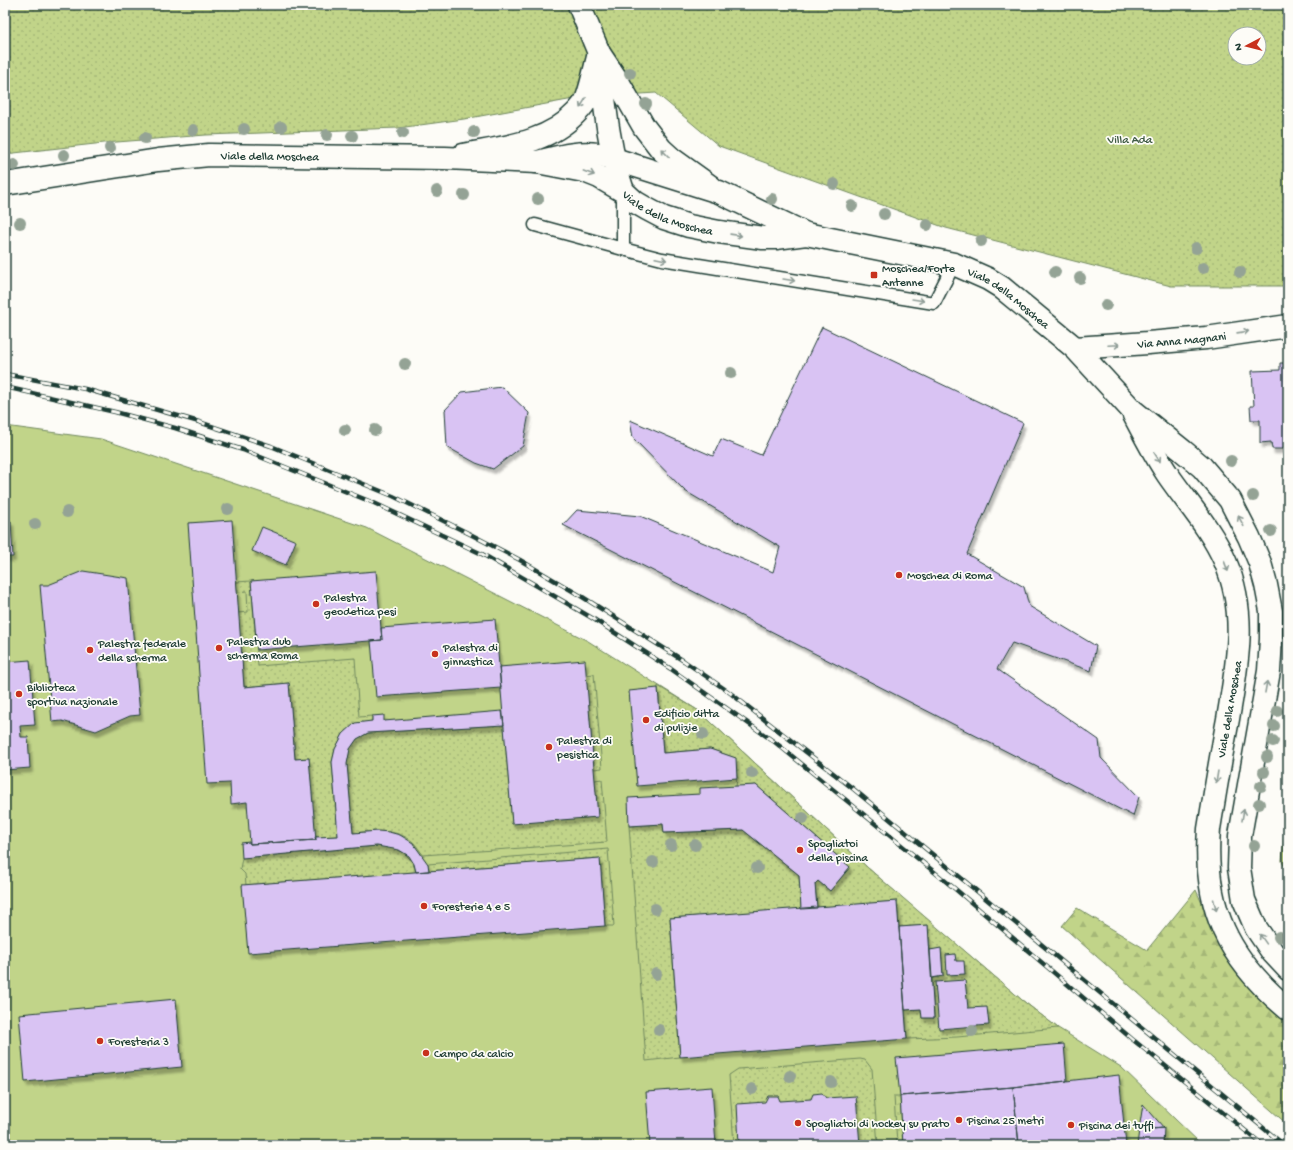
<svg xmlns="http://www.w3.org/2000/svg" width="1293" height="1150" font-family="'Gochi Hand',sans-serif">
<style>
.grass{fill:#c1d489;stroke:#70885e}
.forest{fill:url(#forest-firs);stroke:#70885e}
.park{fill:url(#park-dots);stroke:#70885e;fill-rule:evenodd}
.building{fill:#d9c3f3;stroke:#1f3d34;filter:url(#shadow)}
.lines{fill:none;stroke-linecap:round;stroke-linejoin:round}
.lane-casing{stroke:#1f3d34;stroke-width:15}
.street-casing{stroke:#1f3d34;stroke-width:25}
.secondary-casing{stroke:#1f3d34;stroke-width:25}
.lane{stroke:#fdfcf7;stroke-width:12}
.street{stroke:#fdfcf7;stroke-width:22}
.secondary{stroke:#fdfcf7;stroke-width:22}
.rail-casing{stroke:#1f3d34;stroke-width:4.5}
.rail{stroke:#fdfcf7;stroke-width:3;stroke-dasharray:9;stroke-linecap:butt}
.tree{fill:#94a395}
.oneway{stroke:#8e9c96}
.poi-dot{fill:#c8321e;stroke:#fdfcf7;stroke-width:1.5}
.labels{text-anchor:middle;stroke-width:3.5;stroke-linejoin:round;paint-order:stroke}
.park-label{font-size:12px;fill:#3f5b45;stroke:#fdfcf7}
.street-label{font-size:12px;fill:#1f3d34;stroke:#fdfcf7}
.poi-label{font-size:12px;fill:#1f3d34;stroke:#fdfcf7;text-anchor:start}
</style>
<defs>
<pattern id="forest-firs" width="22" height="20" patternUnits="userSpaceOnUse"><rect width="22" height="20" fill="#c1d489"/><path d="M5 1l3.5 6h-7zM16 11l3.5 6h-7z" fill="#a5b777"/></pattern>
<pattern id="park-dots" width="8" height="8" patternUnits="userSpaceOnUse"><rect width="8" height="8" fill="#c1d489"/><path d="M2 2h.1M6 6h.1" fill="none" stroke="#a5b777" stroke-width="1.8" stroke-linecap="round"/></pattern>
<filter id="shadow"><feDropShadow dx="2.5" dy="4.5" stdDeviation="1" flood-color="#0004"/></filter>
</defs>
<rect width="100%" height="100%" fill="#fdfcf7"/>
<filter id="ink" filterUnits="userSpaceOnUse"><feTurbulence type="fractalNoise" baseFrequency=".025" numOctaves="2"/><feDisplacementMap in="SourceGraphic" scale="8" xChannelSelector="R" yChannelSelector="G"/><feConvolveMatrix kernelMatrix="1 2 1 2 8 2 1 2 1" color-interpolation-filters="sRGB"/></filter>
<g filter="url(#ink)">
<path class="grass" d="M5,426l96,13 266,89 221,113 111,70 169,157 39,34 115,98 36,28 63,39 81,78h-1197z
M1288,791v84l-6,-14z"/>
<path class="forest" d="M1196,890l12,27 28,54 47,48 5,4v102l-226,-199 15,-18 70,42z"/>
<path class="park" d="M5,5h1283v281h-117l-225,-58 -227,-82 -63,-53 -77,5 -115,21 -66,9 -192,7 -102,8 -99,11zM1235,34h24v24h-24z
M251,581l7,85 97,-8 4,59 13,-1v5l-17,3 -12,10 -8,15 -3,13 6,74 -23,1 -6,-79 -14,1 -6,-76 -45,4 -6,-74 10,-1 -1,-21 -10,1 -1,-10z
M594,674l8,94 -8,1 -8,-94z
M658,686l41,25 169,157 154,132 36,28 -101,9 -50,2 -2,-29 16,-1 1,9h12l-2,-40 11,-2 -2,-27 -11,1 -2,-25 -29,2 -2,-26 -80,7 -2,-24 3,-3 12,10 20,-24 -94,-82 -20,2 1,-9 -2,-20 -25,-9 -47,4z
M504,725l8,98 85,-6 -2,-37 7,-1 5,63 -184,13c-3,-4 -6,-9 -10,-13 -17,-14 -40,-11 -60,-9l-6,-69 3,-15 7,-10 11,-6z
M663,824l1,9 79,-3 56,45 2,34 -131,9 10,139 -34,4 -17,-235z
M377,846c20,2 33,5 39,26l-170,13 -1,-11 -5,-5 2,-11z
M608,849l6,77h-9l-5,-68 -171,13 -1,-7z
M860,1059l5,1 7,9 6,76h-144l-5,-70 9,-6z
M894,1096h6l3,49h-6z"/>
<path class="building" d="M822,327l201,96 -56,131 57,33 5,19 67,40 -5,25 -79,-28 -15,26 102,71 2,18 38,39 -6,19 -570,-291 14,-15 63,6 133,56 7,-25 -95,-56 -52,-53 -3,-18 83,36 8,-17 40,16z
M1280,363h8v86h-16l-1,-7 -11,1v-23h-9l-1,-14h4l-2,-35 28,-1z
M502,387l27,26 -6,33 -30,23 -17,-6 -29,-16 -2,-37 17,-18z
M232,520l12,167 45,-4 6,76 14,-1 7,82 -66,4 -3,-42 -16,2 -1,-21 -23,1 -19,-261z
M11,521l2,36h-8v-35z
M262,527l34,14 -10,24 -34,-14z
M83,571l45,7 12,137 -10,1 -34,15 -34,-10 -10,1 -12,-137h8z
M376,571l6,69 -125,10 -6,-69z
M495,619l6,69 -125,9 -5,-56 11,-1 -1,-12z
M30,660l5,65 -15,1 1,11h7l2,31 -25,2v-108z
M585,660l13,157 -86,7 -13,-157z
M658,688l5,65 47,-4 26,9 1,20 -100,8 -8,-95z
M502,711l2,14 -136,8 -11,6 -7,10 -3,15 6,69 25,-2 11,1 11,3 13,8 15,21 1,7 -13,1 -2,-8 -5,-8 -10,-6 -22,-4 -135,12 -1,-15 8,-1 1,2 66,-4 -1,-3 23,-1 -6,-74 3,-13 8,-15 12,-11 17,-2v-5l12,-1v6z
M756,785l94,82 -20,24 -12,-10 -3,3 2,24 -16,1 -2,-34 -56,-45 -79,3 -1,-9 -34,2 -1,-28 72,-4v-6z
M600,858l5,68 -357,27 -6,-68z
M897,901l10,138 -227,18 -10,-139z
M928,925l6,93h-12l-1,-9 -16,1 -6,-83z
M941,948l2,28 -11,2 -2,-28z
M955,954l1,7h8l1,13 -18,1 -1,-20z
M965,980l3,28 19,-1 2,18 -50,4 -4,-47z
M176,999l6,68 -157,15 -6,-68z
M1064,1044l3,37 -54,6 -113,9 -4,-38z
M1119,1075l7,70h-107l-6,-58z
M712,1087l4,58h-66l-4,-53z
M1013,1087l6,58h-116l-3,-49z
M822,1093l4,5 30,-2 4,49h-121l-2,-41 28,-2 3,-6h10l2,5 31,-2 2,-5z
M1143,1104l21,24 -25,2z
M1164,1128l-1,17h-26l2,-15z"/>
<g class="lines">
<g class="lane-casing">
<path id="lane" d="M535,225l88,24v-58
M623,249l39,10 272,44 20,-39"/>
</g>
<g class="street-casing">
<g id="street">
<path d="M579,5l20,48 18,27 27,47 17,22 11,10 39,28"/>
<path d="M600,64c5,43 9,86 23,127"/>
<path d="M463,155c40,-8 84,-11 113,-42 4,-4 9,-9 11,-15 5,-14 8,-30 12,-45"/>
<path id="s1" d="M1075,348l73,-5 58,-5 82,-12"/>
</g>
</g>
<g class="secondary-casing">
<g id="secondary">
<path id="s2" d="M537,162c21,-5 40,-11 61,-8l121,38 87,42 148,30 34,15 13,8 74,61 57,62 51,41 19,16 28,33 19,37 11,26 6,22 5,26v28l-2,32 -29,165 -1,32 5,32 12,28 17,25 15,16"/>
<path id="s3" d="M5,184l153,-24 51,-5 236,3 92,4 47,9 15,6 24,14 12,11 12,7 17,9 25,8 30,6 44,6h13l30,-4"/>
<path d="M1134,415c11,21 21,41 34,60 20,29 43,54 57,86 23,53 12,104 3,158 -7,37 -13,73 -19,110 -6,79 19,130 79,180"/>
</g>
</g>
<use href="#lane" class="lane"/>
<use href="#street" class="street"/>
<use href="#secondary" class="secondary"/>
<g class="rail-casing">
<path id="rail" d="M5,374l80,15 114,33 72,24 122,50 77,38 50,26 61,36 103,65 45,31 122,95 433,358
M5,387l110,25 60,16 68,22 131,53 108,51 110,64 79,51 105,74 178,145 178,151 131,106"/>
</g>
<use href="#rail" class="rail"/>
</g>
<g class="tree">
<circle cx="630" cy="73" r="6"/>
<circle cx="646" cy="104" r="6"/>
<circle cx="281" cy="127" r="6"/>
<circle cx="244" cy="129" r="6"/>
<circle cx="193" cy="130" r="6"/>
<circle cx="474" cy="132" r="6"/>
<circle cx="403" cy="133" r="6"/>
<circle cx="327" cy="135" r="6"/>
<circle cx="352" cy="136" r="6"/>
<circle cx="145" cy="138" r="6"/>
<circle cx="110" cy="148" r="6"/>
<circle cx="64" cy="155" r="6"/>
<circle cx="14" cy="165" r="6"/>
<circle cx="834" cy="184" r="6"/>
<circle cx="437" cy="191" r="6"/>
<circle cx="464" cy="195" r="6"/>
<circle cx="538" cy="199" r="6"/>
<circle cx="772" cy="199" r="6"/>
<circle cx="852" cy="206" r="6"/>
<circle cx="884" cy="214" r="6"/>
<circle cx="20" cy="223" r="6"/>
<circle cx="927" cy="225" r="6"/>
<circle cx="981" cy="241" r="6"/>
<circle cx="1196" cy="248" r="6"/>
<circle cx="1203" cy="268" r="6"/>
<circle cx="1055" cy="272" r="6"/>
<circle cx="1240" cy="272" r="6"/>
<circle cx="1080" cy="278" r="6"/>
<circle cx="1106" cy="305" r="6"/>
<circle cx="405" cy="364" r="6"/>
<circle cx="731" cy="373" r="6"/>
<circle cx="345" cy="430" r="6"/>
<circle cx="375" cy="430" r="6"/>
<circle cx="1231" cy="461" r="6"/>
<circle cx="1253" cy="496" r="6"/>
<circle cx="228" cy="509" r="6"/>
<circle cx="67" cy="512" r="6"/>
<circle cx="35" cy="524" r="6"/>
<circle cx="1271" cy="531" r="6"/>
<circle cx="1277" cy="711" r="6"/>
<circle cx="1274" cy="726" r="6"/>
<circle cx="703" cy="734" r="6"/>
<circle cx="1273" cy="741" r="6"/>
<circle cx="1267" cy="757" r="6"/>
<circle cx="1264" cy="772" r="6"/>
<circle cx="752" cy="773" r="6"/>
<circle cx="1261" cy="786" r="6"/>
<circle cx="1259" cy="804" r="6"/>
<circle cx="803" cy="818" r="6"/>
<circle cx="671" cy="845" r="6"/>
<circle cx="695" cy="845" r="6"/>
<circle cx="1254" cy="846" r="6"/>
<circle cx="653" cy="862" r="6"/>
<circle cx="757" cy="868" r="6"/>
<circle cx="655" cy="909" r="6"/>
<circle cx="1279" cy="937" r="6"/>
<circle cx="656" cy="974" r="6"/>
<circle cx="659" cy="1030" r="6"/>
<circle cx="972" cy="1031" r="6"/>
<circle cx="790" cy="1076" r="6"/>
<circle cx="831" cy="1082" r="6"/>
<circle cx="752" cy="1089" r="6"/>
</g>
<defs><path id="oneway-shaft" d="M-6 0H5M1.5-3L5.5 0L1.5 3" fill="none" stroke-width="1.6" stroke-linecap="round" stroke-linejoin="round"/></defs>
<g class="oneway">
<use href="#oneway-shaft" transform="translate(583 103) rotate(122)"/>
<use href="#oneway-shaft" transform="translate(665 153) rotate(-134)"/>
<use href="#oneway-shaft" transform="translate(589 173) rotate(20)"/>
<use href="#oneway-shaft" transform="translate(736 235) rotate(8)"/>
<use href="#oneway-shaft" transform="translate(661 259) rotate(12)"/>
<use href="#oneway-shaft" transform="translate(789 280) rotate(9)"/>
<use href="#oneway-shaft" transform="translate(918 300) rotate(9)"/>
<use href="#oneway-shaft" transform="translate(1243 332) rotate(-8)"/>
<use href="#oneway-shaft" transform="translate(1114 345) rotate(-3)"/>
<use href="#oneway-shaft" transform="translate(1157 457) rotate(57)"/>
<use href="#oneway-shaft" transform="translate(1241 521) rotate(-118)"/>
<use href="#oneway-shaft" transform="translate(1226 566) rotate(69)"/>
<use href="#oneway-shaft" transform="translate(1266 687) rotate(-80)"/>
<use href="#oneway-shaft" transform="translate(1217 777) rotate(99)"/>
<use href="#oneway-shaft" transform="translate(1243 815) rotate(-80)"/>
<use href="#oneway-shaft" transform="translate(1215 905) rotate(76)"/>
<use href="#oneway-shaft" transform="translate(1263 939) rotate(-125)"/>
</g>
</g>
<g class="poi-dot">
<rect x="870" y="271" width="8" height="8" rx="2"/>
<circle cx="899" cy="575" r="4"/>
<circle cx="316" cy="604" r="4"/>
<circle cx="219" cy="648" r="4"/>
<circle cx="90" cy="650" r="4"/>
<circle cx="435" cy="654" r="4"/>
<circle cx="19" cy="694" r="4"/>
<circle cx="646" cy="720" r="4"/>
<circle cx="549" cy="747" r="4"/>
<circle cx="800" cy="850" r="4"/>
<circle cx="424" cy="906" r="4"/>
<circle cx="100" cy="1041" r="4"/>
<circle cx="426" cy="1053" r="4"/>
<circle cx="959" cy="1120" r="4"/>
<circle cx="798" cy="1123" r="4"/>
<circle cx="1071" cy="1125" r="4"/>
</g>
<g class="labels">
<g class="park-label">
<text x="1130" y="143">Villa Ada</text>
</g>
<g class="street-label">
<text dy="4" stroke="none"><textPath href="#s3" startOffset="267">Viale della Moschea</textPath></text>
<text dy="4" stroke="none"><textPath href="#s3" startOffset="677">Viale della Moschea</textPath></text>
<text dy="4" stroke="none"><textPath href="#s2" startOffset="501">Viale della Moschea</textPath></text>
<text dy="4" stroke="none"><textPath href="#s1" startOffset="107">Via Anna Magnani</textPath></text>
<text transform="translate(1229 709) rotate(-80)" y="4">Viale della Moschea</text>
</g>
<g class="poi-label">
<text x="882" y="272">Moschea/Forte<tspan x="882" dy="14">Antenne</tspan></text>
<text x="907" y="579">Moschea di Roma</text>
<text x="324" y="601">Palestra<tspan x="324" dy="14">geodetica pesi</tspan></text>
<text x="227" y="645">Palestra club<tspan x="227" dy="14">scherma Roma</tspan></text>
<text x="98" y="647">Palestra federale<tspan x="98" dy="14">della scherma</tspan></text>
<text x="443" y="651">Palestra di<tspan x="443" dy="14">ginnastica</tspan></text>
<text x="27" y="691">Biblioteca<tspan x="27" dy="14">sportiva nazionale</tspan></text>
<text x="654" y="717">Edificio ditta<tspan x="654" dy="14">di pulizie</tspan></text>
<text x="557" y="744">Palestra di<tspan x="557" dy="14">pesistica</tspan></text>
<text x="808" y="847">Spogliatoi<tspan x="808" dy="14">della piscina</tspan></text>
<text x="432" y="910">Foresterie 4 e 5</text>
<text x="108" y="1045">Foresteria 3</text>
<text x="434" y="1057">Campo da calcio</text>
<text x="967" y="1124">Piscina 25 metri</text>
<text x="806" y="1127">Spogliatoi di hockey su prato</text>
<text x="1079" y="1129">Piscina dei tuffi</text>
</g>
</g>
<rect width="1293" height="1150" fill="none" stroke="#fdfcf7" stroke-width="20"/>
<rect x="10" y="10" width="1273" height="1130" fill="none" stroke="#1f3d34" stroke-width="1.5" filter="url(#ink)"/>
<g transform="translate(1247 46) rotate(263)"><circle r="19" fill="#fdfcf7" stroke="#a4b0a9"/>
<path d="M0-3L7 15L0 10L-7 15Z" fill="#c8321e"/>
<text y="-6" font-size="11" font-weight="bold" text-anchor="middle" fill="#1f3d34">N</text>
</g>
</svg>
